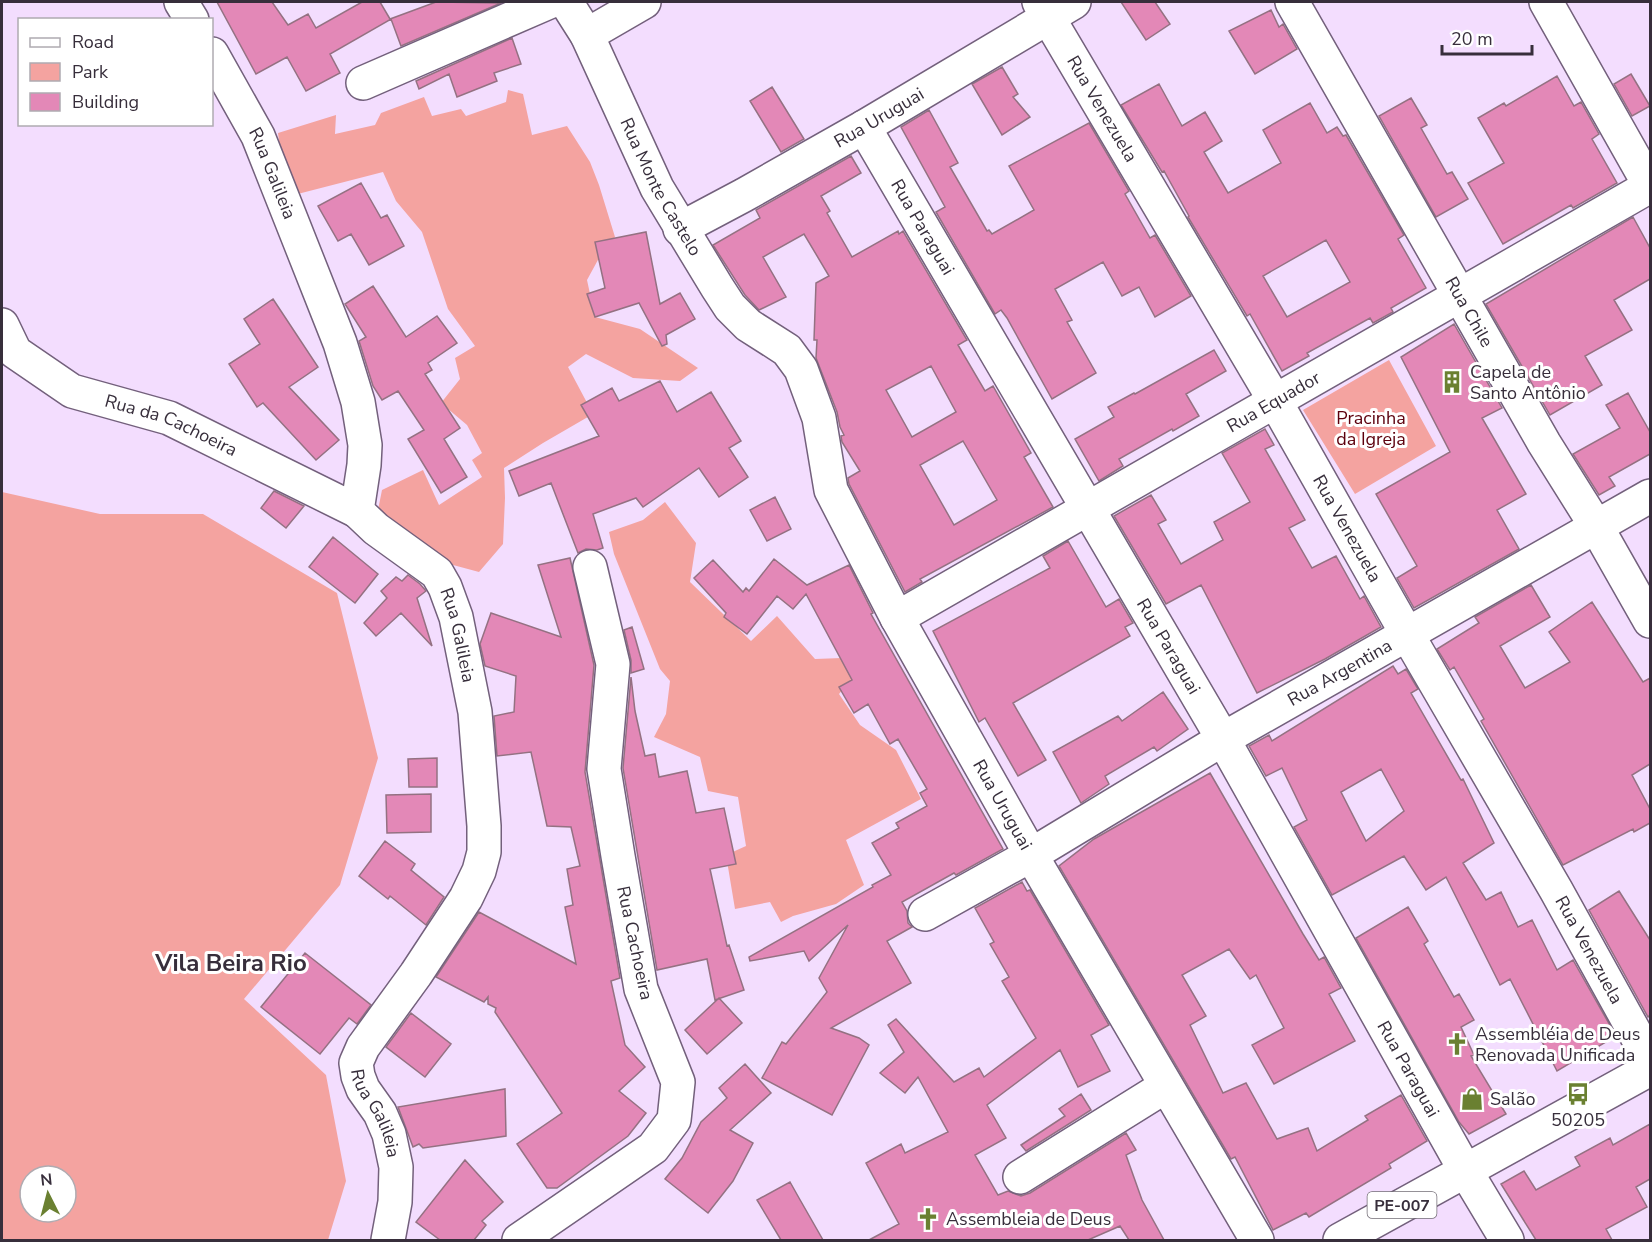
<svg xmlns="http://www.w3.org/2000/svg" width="1652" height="1242" font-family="'Nunito Sans',sans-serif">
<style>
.green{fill:#f4a3a0;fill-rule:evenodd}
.building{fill:#e388b7;stroke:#947182;stroke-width:1.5;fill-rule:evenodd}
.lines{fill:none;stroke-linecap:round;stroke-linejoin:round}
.minor-casing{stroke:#73607c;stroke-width:36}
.major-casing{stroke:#73607c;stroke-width:36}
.minor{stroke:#fff;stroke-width:33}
.major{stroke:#fff;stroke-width:33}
.labels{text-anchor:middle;stroke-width:6;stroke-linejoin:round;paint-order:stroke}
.shield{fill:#fff;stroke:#736d76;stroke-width:1.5}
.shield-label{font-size:16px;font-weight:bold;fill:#372e3b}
.street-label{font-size:18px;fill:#372e3b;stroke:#fff}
.poi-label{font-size:18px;fill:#372e3b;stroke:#fff;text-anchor:start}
.park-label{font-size:18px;fill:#5c000d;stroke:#fff}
.district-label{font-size:24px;font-weight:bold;fill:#372e3b;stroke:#fff}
</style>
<rect width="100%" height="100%" fill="#f3ddfe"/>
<path class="green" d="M508,90l15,4 9,41 35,-9 23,36 9,23 16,52 -16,21 -12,22 8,37 45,12 58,39 -18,13 -47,-3 -47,-24 -18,13 25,47 -50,29 -39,25 1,30 -2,46 -24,28 -37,-10 -66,-42 6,-30 41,-20 16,35 43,-28 -10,-17 10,-7 -15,-28 -26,-22 19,-24 -5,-21 20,-12 -27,-37 -26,-77 -26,-31 -13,-29 -97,25 -8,-64 58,-18 -1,19 40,-9 6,-12 43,-16 8,19 29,-7 5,7 40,-14z
M1389,360l47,86 -81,48 -52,-84z
M2,492l98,22h103l134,79 41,165 -38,127 -96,114 82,76 20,106 -18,59h-326zM30,1176h36v36h-36z
M665,502l31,41 -6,39 61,59 26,-25 38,43 27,-1 11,19 -14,17 21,31 36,25 25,49 -75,41 18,45 -28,19 -43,12 -12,6 -11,-20 -35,7 -9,-54 20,-9 -8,-49 -30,-6 -8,-34 -46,-20 12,-23 4,-33 -10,-12 -46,-115 -5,-22 34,-12z"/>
<path class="building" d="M217,2h55l16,23 20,-11 8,14 46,-26h18l10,17 46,-17 65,1 -100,43 -10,-27 -61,35 10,19 -34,18 -19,-34 -31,17z
M1121,2h34l15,22 -24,16z
M1271,10l8,17 4,-3 14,25 -42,25 -26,-43z
M512,38l9,26 -27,9 3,8 -40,16 -8,-23 -30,15 -3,-8z
M1002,67l16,27 -5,3 17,20 -28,18 -30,-51z
M1631,74l19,32 -18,10 -18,-32z
M1557,76l17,30 7,-4 18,32 -7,5 25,44 -44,25 -2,-3 -68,39 -35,-61 36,-20 -26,-45 26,-15 2,3z
M1159,84l23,42 23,-14 17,29 -18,11 24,41 53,-30 -18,-33 47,-27 17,30 10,-6 6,9 3,-1 58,100 -6,4 28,49 -35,20 2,4 -20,11 -3,-5 -63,35 2,3 -27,15 -32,-57 -3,2 -59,-99 1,-1 -25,-45 -2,1 -41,-67zM1326,240l24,42 -63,35 -24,-41z
M772,87l32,52 -23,13 -31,-51z
M1411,98l16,27 -6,3 26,46 5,-2 16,27 -32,18 -57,-101z
M929,110l29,53 -8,4 37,64 2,-1 3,4 42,-24 -25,-44 80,-43 40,68 -4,3 25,44 5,-3 36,61 -36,21 -16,-30 -17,9 -19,-34 -48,27 17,31 -5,2 29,51 -44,26 -45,-81 -6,-8 -6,4 -59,-102 9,-5 -44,-80z
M851,156l10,17 -40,23 9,15 -3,2 25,44 46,-26 1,3 4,-3 64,109 -9,5 27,46 8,-5 38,67 -7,4 29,50 -133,72 2,3 -17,10 -56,-108 -1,-6 12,-7 -18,-29 -1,-6 3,-1 -4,-8 -3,-15 -21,-54 1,-18h-3l2,-57 13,-7 -25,-42 -41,23 23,40 -27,13 -14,-15 -32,-50 47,-27 -4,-8zM931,366l25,46 -44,25 -26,-47zM963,441l34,59 -43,25 -34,-60z
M361,183l20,35 6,-3 17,31 -35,19 -18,-31 -13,7 -20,-35z
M1633,217l17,31v31l-36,21 18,30 -47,26 17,29 -52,30 -64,-111z
M646,232l14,72 20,-11 15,26 -29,16 1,9 -5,2 -23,-43 -44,14 -8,-23 18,-6 -10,-46z
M373,286l33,51 31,-21 20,27 -29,20 4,7 -7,4 35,54 -16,11 23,38 -26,16 -33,-54 16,-9 -26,-39 -16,9 -9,-14 -14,-45 7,-4 -21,-33z
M273,299l45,68 -29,20 50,53 -23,20 -53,-57 -6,4 -28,-43 31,-20 -16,-25z
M1454,324l48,84 -20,10 44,76 -29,16 22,39 -105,59 -17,-30 20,-12 -41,-72 74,-42 -49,-95z
M1214,350l12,21 -40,23 13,22 -26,15 -1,-2 -53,30 4,7 -24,15 -24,-42 39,-22 -6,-10 26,-14 1,1z
M660,381l17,31 34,-20 30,49 -12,7 19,29 -29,20 -20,-29 -56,39 -7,-9 -43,16 10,34 -6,2 -11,-1 -8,4 -27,-70 -32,13 -10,-25 90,-35 -18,-31 31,-17 7,13z
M1628,393l22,39v22l-41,23 6,9 -16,9 -26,-41 47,-26 -14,-23z
M1265,429l9,16 -9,4 40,71 -16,8 23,40 24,-12 24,43 4,-3 17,31 -56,32 -68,34 -56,-108 -35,19 -52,-88 37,-21 15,25 -8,4 23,40 42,-24 -9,-18 36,-20 -28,-49z
M274,491l30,15 -18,22 -25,-20z
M775,497l16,32 -24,12 -17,-31z
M333,537l45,37 -23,29 -46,-36z
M1068,541l38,66 13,-8 14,24 -8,4 5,9 -117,67 33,57 -28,16 -33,-58 -6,4 -46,-91 117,-63 -7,-12z
M570,558l24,107 -9,107 35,206 -9,3 14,64 20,22 -26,24 27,22 -18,23 -71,52h-10l-30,-44 45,-31 -67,-101 1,-4 -8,-4v-7l-4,5 -48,-25 43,-65 97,52 -11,-57 8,-2 -6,-36 13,-3 -9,-39 -24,-1 -16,-74 -34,4 -3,-40 20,-4 2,-36 -31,-10 -5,-22 11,-31 70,24 -23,-72z
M774,559l33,26 42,-20 24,48 -2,1 132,235 -47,26 -2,-2 -52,29 5,9 1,12 4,4 -25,14 24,42 -80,45 28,10 10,7 -37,70 -70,-37 20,-36 4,2 41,-52 -8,-14 29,-53 -39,36 -5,-10 -54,10 -1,-4 124,-70 -1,-2 19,-10 -19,-32 27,-15 -3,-5 31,-17 -7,-13 7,-4 -29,-50 -8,5 -22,-40 -14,9 -15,-26 13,-7 -46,-86 -13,15 -16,-13 -30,38 -23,-17 2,-4 -32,-35 19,-18 30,32 3,-4 3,3z
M408,575l12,9 6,7 -9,7 15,48 -31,-33 -25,23 -12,-13 23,-25 -6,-7 15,-14 6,4z
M1531,585l19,32 -50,29 25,42 45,-26 -21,-30 43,-30 51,80 7,-4v86l-18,11 18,34v14l-16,9 -1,-3 -70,36 -82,-144 3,-2 -30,-52 -4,3 -13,-21 42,-26 -4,-6z
M632,627l12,42 -13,4v-13l-7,-30z
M1393,666l5,8 8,-5 12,20 -7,4 50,87 2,-1 31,64 -31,20 23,37 15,-8 17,35 14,-7 25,50 16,-10 43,76 -59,35 -47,-92 -10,6 -54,-108 -20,13 -22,-34 -72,39 -38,-68 13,-7 -25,-52 -16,8 -17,-30 20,-11 3,6zM1381,769l23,42 -38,30 -25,-49z
M631,677l4,34 10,45 10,-2 4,23 28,-6 9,42 28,-5 12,56 -26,5 17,77 2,-1 15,45 -29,10 -8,-41 -50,11 -34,-202z
M1163,692l25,37 -31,22 -3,-4 -49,29 4,8 -28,19 -28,-51 65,-36 4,5z
M437,758v29h-28l-1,-28z
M1210,773l93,161 16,26 5,-3 17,31 -12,6 26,47 -81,43 -22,-39 32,-17 -28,-53 -6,4 -21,-30 -47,26 24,41 -16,9 33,68 23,-10 31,56 31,-11 9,23 51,-31 -3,-4 36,-21 26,46 -38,23 2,4 -82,49 -3,-4 -33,17 -38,-73 -4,2 -172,-293 35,-27z
M431,794v38l-44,1 -1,-38z
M385,841l30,23 -4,6 33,27 -18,28 -36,-29 -2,3 -29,-23z
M1022,882l5,9 3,-1 79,135 -18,10 19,36 -32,16 -18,-37 -73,55 19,33 -31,17 23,40 10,-4 13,5 9,-3 96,-60 10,17 -10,5 16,45 22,40h-35l-9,-14 -32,14h-219l30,-16 -33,-61 35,-19 4,9 43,-21 -30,-55 -13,16 -25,-20 24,-21 -16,-27 8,-6 58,63 25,-14 5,9 52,-39 -34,-57 7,-4 -19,-33 4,-2 -19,-34z
M1619,891l31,49v75l-2,2 -59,-107z
M1408,907l20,34 -4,3 30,53 5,-3 15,26 -13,7 13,28 -3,1 35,58 -37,20 -10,-12 -103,-184z
M305,953l66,52 -14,19 -8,-6 -29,36 -59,-47z
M719,998l23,25 -35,31 -22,-24z
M411,1013l40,31 -26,33 -39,-30z
M745,1064l26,29 -41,37 23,13 -20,38 -25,32 -43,-34 17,-21 19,-36 26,-24 -8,-10z
M505,1089l1,47 -83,12 -4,-4 -6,3 -15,-40z
M1081,1094l10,16 -65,41 -5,-6 44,-29 -6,-7z
M1650,1124v55l-14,8 11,20 -41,22 6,11h-76l-35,-56 23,-13 12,19 44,-24 -5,-9 35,-19 3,7z
M465,1160l38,42 -21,19 4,4 -12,15h-34l-24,-18z
M790,1182l9,16 24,42h-42l-24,-40z"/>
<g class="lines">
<g class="minor-casing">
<g id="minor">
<path d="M181,2l11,18"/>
<path id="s1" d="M566,2l21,33 70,153 60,99 13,20 18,18 39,25 14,19 18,49 12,72 66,128 134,237 226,385"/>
<path id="s2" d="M1039,2l236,399 132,233 149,256 94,170"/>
<path id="s3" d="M1292,2l252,441 52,83 54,95"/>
<path d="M587,35l57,-33"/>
<path id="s4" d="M212,54l46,82 82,207 18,59 7,43 -1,20 -7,46 19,18 61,44 8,14 11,30 19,95 9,114v26l-5,19 -13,27 -50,76 -53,73 -7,16 2,13 5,13 17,24 9,21 7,33 -1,35 -7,38"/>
<path d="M363,83l186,-81"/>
<path id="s5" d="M864,127l359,612 242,431 42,70"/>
<path id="s6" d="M680,229l64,-34 120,-68 210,-125"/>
<path id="s7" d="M2,325l13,27 57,39 97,27 188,93"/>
<path id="s8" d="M897,618l753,-432 -104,-184"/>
<path id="s9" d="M925,914l106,-59 192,-116 427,-243"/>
<path d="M1020,1177l146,-91"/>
<path d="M519,1240l134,-92 21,-28 4,-38 -37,-93 -23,-133 -14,-87 9,-105 -23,-97"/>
</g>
</g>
<g class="major-casing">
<path id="major" d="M1340,1240l310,-171"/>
</g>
<use href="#minor" class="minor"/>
<use href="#major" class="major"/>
</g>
<defs>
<g id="building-bare" transform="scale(1.8)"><path d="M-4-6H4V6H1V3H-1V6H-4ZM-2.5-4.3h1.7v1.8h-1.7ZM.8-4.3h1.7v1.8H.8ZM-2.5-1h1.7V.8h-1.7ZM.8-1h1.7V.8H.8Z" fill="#6a8031" stroke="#fff" stroke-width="2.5" paint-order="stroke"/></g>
<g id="church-bare" transform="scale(1.8)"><path d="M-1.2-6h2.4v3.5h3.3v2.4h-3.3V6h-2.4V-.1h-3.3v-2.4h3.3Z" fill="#6a8031" stroke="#fff" stroke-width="2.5" paint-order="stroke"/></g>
<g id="bus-bare" transform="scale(1.8)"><path d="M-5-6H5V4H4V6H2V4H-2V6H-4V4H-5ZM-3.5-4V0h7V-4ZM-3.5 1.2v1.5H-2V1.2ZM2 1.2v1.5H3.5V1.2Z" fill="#6a8031" stroke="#fff" stroke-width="2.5" paint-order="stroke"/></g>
<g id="shop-bare" transform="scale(1.8)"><path d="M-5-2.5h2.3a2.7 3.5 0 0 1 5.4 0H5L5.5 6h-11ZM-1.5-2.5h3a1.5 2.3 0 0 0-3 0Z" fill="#6a8031" stroke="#fff" stroke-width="2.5" paint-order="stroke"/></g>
</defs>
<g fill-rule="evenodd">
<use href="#building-bare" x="1452" y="382"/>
<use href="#church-bare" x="1457" y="1044"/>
<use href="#bus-bare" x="1578" y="1094"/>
<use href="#shop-bare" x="1472" y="1099"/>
<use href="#church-bare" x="928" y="1219"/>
</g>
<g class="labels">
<rect class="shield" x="1367.5" y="1192" width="69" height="26" rx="4.5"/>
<g class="shield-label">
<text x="1402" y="1211">PE-007</text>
</g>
<g class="street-label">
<text dy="6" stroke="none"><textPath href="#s2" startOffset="124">Rua Venezuela</textPath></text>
<text dy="6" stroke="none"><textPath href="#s6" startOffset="228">Rua Uruguai</textPath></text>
<text dy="6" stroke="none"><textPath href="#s4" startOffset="134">Rua Galileia</textPath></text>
<text dy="6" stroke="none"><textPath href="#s1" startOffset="208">Rua Monte Castelo</textPath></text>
<text dy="6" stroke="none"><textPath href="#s5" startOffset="116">Rua Paraguai</textPath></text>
<text dy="6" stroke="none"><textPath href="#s3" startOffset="357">Rua Chile</textPath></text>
<text dy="6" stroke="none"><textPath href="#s8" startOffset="434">Rua Equador</textPath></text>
<text dy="6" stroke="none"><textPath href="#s7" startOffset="204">Rua da Cachoeira</textPath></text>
<text dy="6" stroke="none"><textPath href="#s2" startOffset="610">Rua Venezuela</textPath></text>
<text dy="6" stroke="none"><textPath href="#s4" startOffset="656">Rua Galileia</textPath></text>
<text dy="6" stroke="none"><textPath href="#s5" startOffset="602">Rua Paraguai</textPath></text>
<text dy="6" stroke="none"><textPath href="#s9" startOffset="480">Rua Argentina</textPath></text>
<text dy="6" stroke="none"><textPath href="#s1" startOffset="926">Rua Uruguai</textPath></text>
<text transform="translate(635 943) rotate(78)" y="6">Rua Cachoeira</text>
<text dy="6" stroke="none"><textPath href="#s2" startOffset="1096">Rua Venezuela</textPath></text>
<text dy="6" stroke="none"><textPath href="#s5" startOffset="1088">Rua Paraguai</textPath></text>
<text dy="6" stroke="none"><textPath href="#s4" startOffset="1178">Rua Galileia</textPath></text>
</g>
<g class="poi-label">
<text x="1470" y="378">Capela de<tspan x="1470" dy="21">Santo Antônio</tspan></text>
<text x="1475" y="1040">Assembléia de Deus<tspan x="1475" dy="21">Renovada Unificada</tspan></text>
<text x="1490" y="1105">Salão</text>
<text x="1578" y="1126" text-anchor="middle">50205</text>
<text x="946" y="1225">Assembleia de Deus</text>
</g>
<g class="park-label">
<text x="1371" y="424">Pracinha<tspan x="1371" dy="21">da Igreja</tspan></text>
</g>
<g class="district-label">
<text x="231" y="971">Vila Beira Rio</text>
</g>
</g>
<rect width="1652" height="1242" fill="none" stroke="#372e3b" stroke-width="6"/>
<rect x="18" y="18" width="195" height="108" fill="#ffffff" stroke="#afabb1" stroke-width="1.5"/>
<rect x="30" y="38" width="30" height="9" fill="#ffffff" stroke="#afabb1" stroke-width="1.5"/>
<text x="72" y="48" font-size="18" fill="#372e3b">Road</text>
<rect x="30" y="63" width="30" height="18" fill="#f4a3a0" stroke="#afabb1" stroke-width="1.5"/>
<text x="72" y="78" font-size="18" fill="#372e3b">Park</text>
<rect x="30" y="93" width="30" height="18" fill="#e388b7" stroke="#afabb1" stroke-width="1.5"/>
<text x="72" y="108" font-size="18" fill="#372e3b">Building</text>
<g transform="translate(48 1194) rotate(354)"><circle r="28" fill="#ffffff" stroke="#afabb1" stroke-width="1.5"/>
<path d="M0-4.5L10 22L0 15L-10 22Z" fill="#6a8031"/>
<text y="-9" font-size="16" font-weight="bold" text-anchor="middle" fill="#372e3b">N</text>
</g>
<path d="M1442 45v9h90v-9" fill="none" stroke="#372e3b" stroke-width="3"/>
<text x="1451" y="45" font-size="18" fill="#372e3b" stroke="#ffffff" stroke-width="4.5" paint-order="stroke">20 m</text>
</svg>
